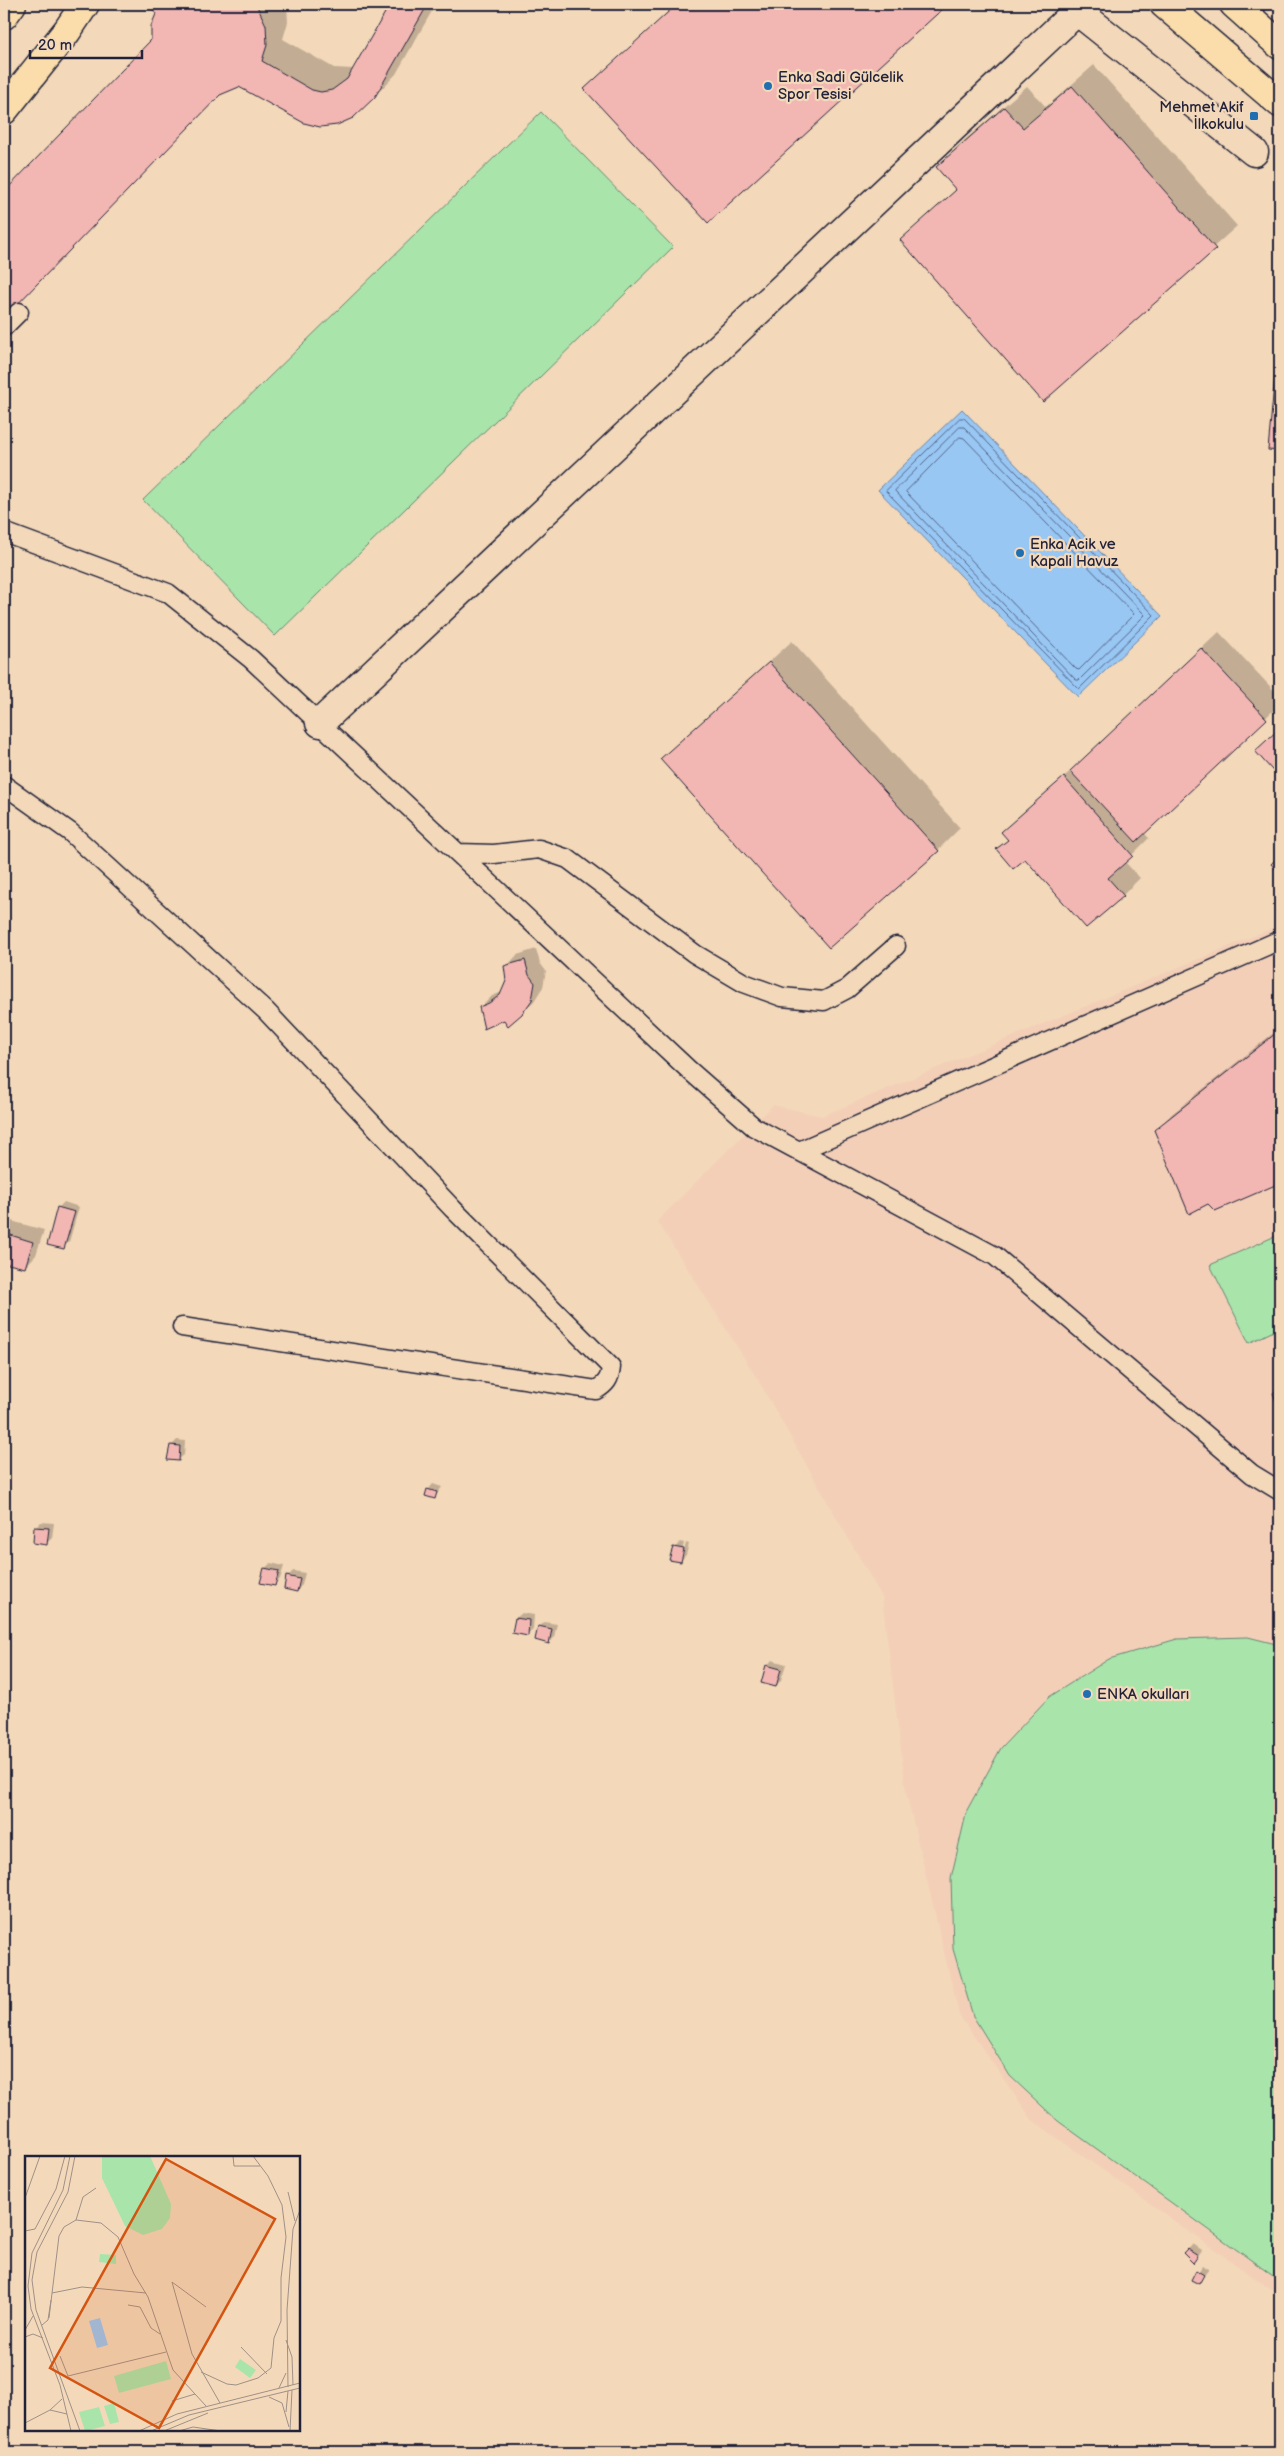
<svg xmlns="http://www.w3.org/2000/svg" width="1284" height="2456" font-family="'Balsamiq Sans',sans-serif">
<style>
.built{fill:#f3cfb8}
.green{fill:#a9e5ab;stroke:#668473}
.water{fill:#99c7f4;stroke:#6985aa}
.shadow{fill:#0003}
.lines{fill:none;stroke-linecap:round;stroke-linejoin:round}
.shore{stroke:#526485;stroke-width:1}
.building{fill:#f3b7b3;stroke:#22223b}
.lane-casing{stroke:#22223b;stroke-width:21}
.street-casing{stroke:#22223b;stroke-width:31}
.primary-casing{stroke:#22223b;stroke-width:31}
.lane{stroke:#f3d9ba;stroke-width:18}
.street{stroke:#f3d9ba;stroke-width:28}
.primary{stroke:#faddab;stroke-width:28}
.poi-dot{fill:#1f6fb2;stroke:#f3d9ba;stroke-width:2}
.labels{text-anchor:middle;stroke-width:4.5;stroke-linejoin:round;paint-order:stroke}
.poi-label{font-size:15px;fill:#22223b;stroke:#f3d9ba;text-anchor:start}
.inset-road{fill:none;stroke:#9f9087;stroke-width:1}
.view{fill:#d45411;fill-opacity:0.15;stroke:#d45411;stroke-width:2.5}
.inset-edge{fill:none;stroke:#22223b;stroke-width:2.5}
</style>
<rect width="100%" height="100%" fill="#f3d9ba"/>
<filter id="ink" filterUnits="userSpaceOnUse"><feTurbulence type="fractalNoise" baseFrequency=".02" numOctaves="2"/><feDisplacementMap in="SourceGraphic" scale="10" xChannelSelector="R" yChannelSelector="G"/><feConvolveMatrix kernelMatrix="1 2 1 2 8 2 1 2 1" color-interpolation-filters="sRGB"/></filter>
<g filter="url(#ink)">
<path class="built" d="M1280,925v1371l-248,-176 -73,-105 -53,-223 -24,-195 -127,-222 -98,-154 116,-116 49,11z"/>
<path class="green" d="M541,112l132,135 -398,389 -132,-136z
M1280,1234v94l-31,15 -39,-78z
M1248,1637l32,8v636l-222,-160 -48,-45 -37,-60 -20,-67 -2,-71 16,-68 34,-62 48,-51 60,-38 68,-20z"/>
<path class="water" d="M962,409l200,207 -84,81 -200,-207z"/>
<path class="shadow" d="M151,4h136l1,18 -5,17 51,29 20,1 37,-65h45l-40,70 -22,23 -135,-11 -19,7 -210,217 -6,-5v-111l148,-154 5,-26z
M677,4h269l-238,218 -122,-133z
M1094,65l143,161 -194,174 -142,-160 56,-51 -20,-22 22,-22 68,-59 19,21z
M1280,332v118l-11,-1z
M1219,632l61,65v7l-136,129 5,5 -24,24 15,16 -17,17 -98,-37 -27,-8 11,-11 -6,-7 17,-17 62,-54z
M792,641l168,187 -22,22 -276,-91z
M1280,728v49l-23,-26z
M536,949l4,14 6,8 -3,16 -9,14 -13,13 -17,5 -23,-12 11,-11 10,-4 5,-11 -1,-14 11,-12z
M1280,1028v153l-65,28 -59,-79 17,-17z
M64,1202l15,5 -10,35 -6,6 -14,-4 10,-37z
M4,1219l40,11 -8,25 -11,12 -21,-6z
M177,1440l8,1 -1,14 -6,5 -7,-14z
M433,1484l9,3 -7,10 -7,-7z
M41,1522l13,1 -2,15 -6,6 -11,-16z
M680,1542l4,1 -3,13h2l3,-13 3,1 -3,11 -6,6 -5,-13z
M271,1563l13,3 -4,13 -6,6 -9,-17z
M293,1571l12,2 -3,12 -5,5 -10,-13z
M522,1613l12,2 -1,14 -6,5 -14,-2 3,-14z
M544,1622l13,2 -3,13 -5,5 -10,-15z
M772,1660l14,4 -5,16 -5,6 -9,-20z
M1193,2244l9,6 -4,6 -13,-3z
M1203,2265l6,4 -10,13 -6,-3z"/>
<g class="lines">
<path class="shore" d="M960,418h4l190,197 -75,74 -193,-198z
M960,427h4l181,188 -66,65h-3l-181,-189z
M960,437l4,1 170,176 -55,56 -3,-1 -170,-177z"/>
</g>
<path class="building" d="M149,4h107l10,21 1,20 -5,16 50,29 9,2 11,-2 15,-11 43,-75h38l-53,93 -22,21 -16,7 -17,2 -16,-4 -65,-36 -19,8 -210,217 -6,-6v-114l147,-152v-14l5,-12z
M677,4h271l-240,219 -124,-134z
M1072,86l144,163 -173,153 -143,-162 56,-50 -20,-23 68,-60 19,21z
M1280,319v132l-12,-1z
M1201,648l66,71 -131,123 -66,-71z
M769,662l170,189 -110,97 -169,-189z
M1280,728v51l-25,-28z
M1064,777l69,79 -25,22 16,18 -38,32 -61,-69 -12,10 -17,-20 12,-9 -7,-8z
M1280,855v19l-9,-10z
M525,960l4,15 6,8 -3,17 -10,14 -14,12 -4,-6 -20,9 -5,-22 10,-4 11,-8 6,-14 -2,-15z
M1280,1030v153l-65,28 -7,-7 -19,10 -35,-84z
M57,1207l18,5 -11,37 -17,-4z
M4,1233l29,9 -8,26 -21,-5z
M1280,1387v25l-7,-19z
M170,1445l10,1 -1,15 -12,-1z
M427,1489l10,3 -2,7 -10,-3z
M34,1527l15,1 -2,17 -14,-2z
M673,1547l11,2 -3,13 -12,-2z
M264,1568l15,3 -4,15 -15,-3z
M286,1576l14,3 -3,13 -13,-3z
M515,1618l14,2 -1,16 -16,-3z
M538,1626l14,3 -3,15 -14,-4z
M766,1665l15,4 -5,18 -15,-4z
M1187,2249l11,7 -5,7 -10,-10z
M1196,2270l8,5 -5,9 -8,-4z"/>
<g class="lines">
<g class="lane-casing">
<path id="lane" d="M4,327l15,-15
M4,532l164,61 83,66 438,411 65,57 241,129 257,218 28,17
M4,785l66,47 196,179 187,198 158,158c-1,12 -5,17 -15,23l-414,-63
M458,853l36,1 45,-5 29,10 127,95 49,29 38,14 42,4 23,-12 49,-43
M799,1151l481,-211"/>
</g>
<g class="street-casing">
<path id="street" d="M320,723l757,-712 177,141"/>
</g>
<g class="primary-casing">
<path id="primary" d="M1164,4l116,99
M1234,4l46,41
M4,15l8,-11
M4,110l63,-79 18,-27"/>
</g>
<use href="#lane" class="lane"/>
<use href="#street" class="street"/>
<use href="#primary" class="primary"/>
</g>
</g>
<g class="poi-dot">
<circle cx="768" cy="86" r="5"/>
<rect x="1249" y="111" width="10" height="10" rx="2.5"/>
<circle cx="1020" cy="553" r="5"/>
<circle cx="1087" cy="1694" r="5"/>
</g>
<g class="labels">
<g class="poi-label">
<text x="778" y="82">Enka Sadi Gülcelik<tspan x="778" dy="17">Spor Tesisi</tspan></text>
<text x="1244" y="112" text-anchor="end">Mehmet Akif<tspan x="1244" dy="17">İlkokulu</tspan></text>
<text x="1030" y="549">Enka Acik ve<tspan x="1030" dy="17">Kapali Havuz</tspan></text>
<text x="1097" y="1699">ENKA okulları</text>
</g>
</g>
<g transform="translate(25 2156)">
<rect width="275" height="275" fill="#f3d9ba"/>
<path d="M77,0h48l21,48 -1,14 -8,11 -19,6 -18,-9 -23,-48zM75,98l16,1v9l-17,-2zM215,203l16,11 -6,8 -15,-11zM141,205l5,18 -52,14 -5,-17zM89,247l5,19 -9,2 -6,-18zM74,251l6,19 -20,5 -6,-19z" fill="#a9e5ab"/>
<path d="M75,162l8,27 -11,3 -8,-27z" fill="#99c7f4"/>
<path class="inset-road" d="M45,0l-7,34 -31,63 -4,33 3,23 29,76 11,46M50,0l-7,36 -31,60 -5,28 4,30 44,121M208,0l1,10h26M263,36l7,29M0,42l15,-42M51,64l7,-23 13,-9M0,75l10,-2 21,-40 9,-33M27,137l30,-6 64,6M103,149l12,2 11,21 9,6M181,151l-34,-25 20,72 28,49M24,162l10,-82 5,-9 12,-7 25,3 17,14 16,37 14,23 25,73 33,36M17,169l6,-5 3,-20M0,174l8,-14M0,181l8,-3 10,4M261,184l6,17 1,28M216,191l26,27M35,200l8,20 98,-24M176,216l26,12 9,1 22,-7 13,-10 3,-30 7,-17v-43l5,-41 -4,-32 -14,-29 -15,-20M263,231l-1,-77 6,-81 7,-19M254,232l7,-15M244,241l13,6 7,24M37,243l-12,11 17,4M147,245l23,-7M261,256l2,-21M0,267l25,-13M114,275l38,-17 123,-31M126,275l38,-16 111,-27M139,275l44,-18M154,275l14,-4 28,4M265,275l2,-41"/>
<path class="view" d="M141,3l109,60 -116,209 -109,-60z"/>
<rect width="275" height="275" class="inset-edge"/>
</g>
<rect width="1284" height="2456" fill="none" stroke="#f3d9ba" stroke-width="20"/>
<rect x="10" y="10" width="1264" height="2436" fill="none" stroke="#22223b" stroke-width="2" filter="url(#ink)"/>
<path d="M30 50v8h112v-8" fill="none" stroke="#22223b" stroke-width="2.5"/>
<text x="38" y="50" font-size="15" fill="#22223b" stroke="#f3d9ba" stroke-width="4" paint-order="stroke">20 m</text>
</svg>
